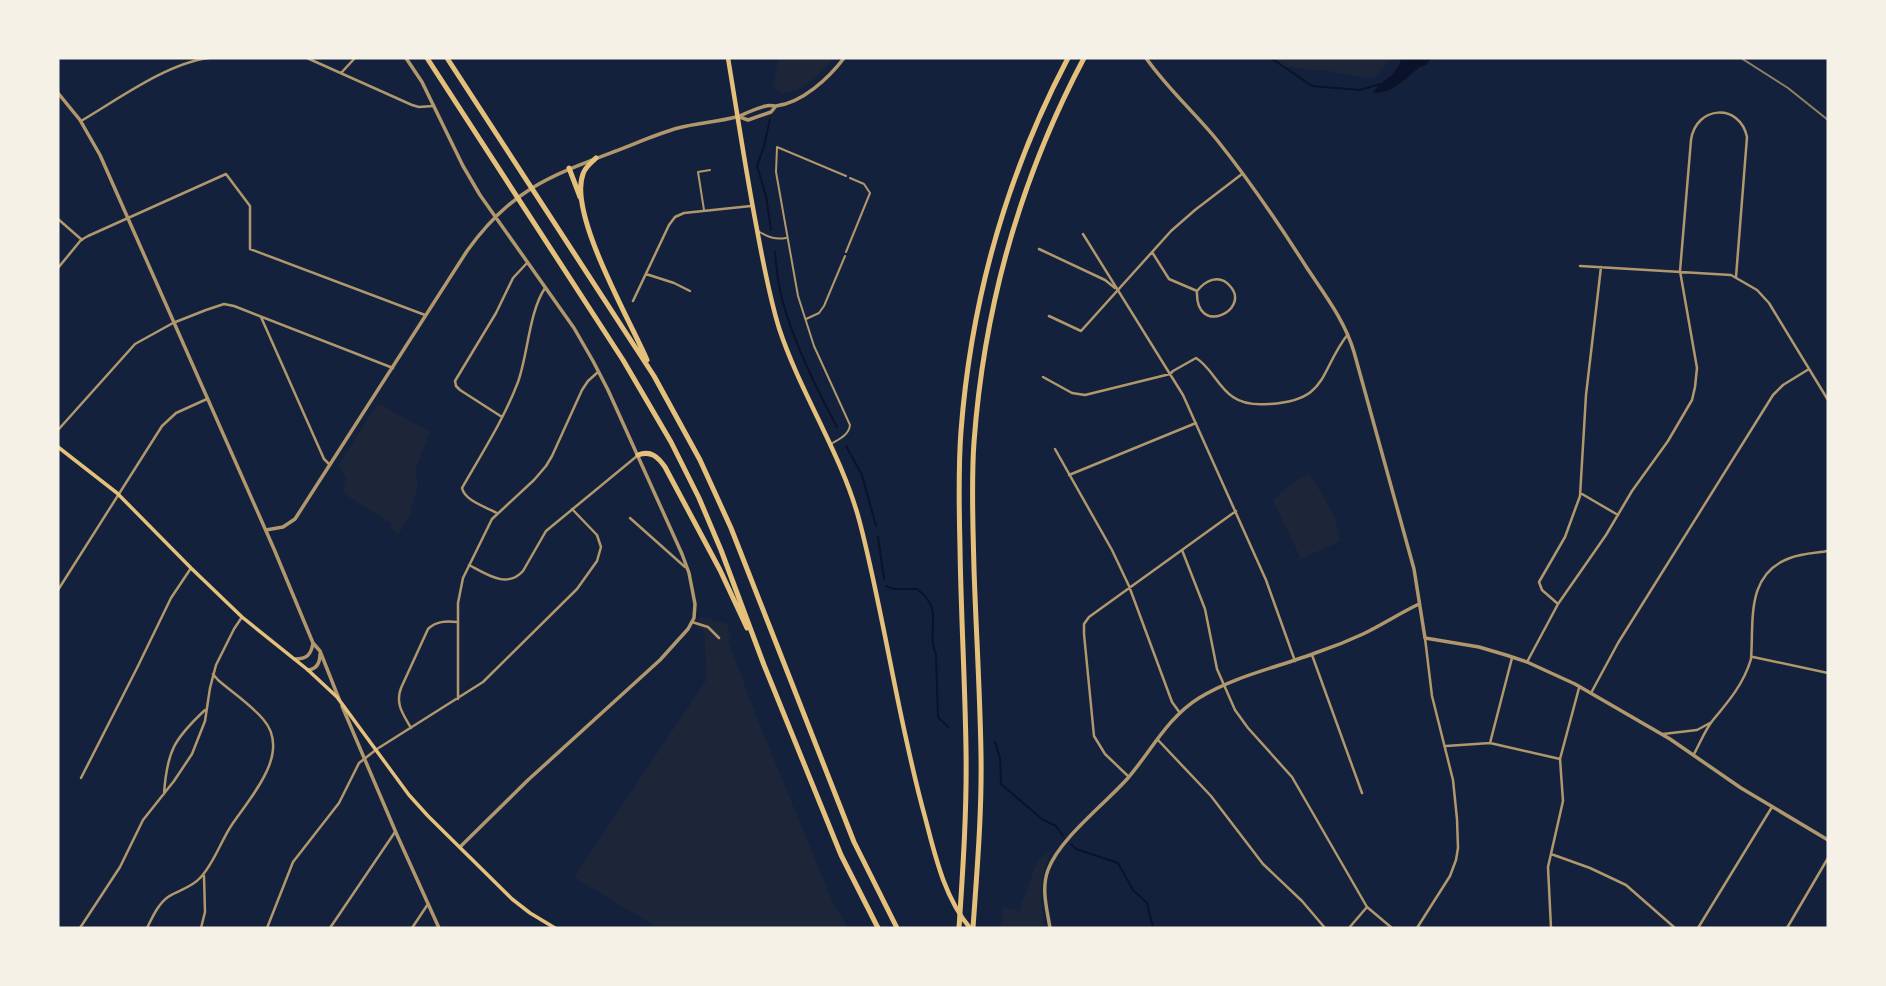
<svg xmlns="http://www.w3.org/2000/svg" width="1886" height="986" font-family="'Sofia Sans Condensed',sans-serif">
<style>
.green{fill:#1d2539}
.water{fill:#0b132b}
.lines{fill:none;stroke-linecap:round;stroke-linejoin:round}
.stream{stroke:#0b132b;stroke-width:2}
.service{stroke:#b1986c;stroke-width:2}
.minor{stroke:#b1986c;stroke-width:2.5}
.tertiary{stroke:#b1986c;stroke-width:3.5}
.secondary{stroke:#e5c07b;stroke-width:3.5}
.primary{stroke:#e5c07b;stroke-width:4.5}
.motorway{stroke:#e5c07b;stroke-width:5}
.rail{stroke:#918062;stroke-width:2}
</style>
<rect width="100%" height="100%" fill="#14213d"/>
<path class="green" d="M779,58h55c-11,13 -44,48 -61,30z
M1272,58h119l-15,18 -8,2 -45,-8h-13l-27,-4z
M378,403l52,29 -15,39 3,14 -9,32 -11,18 -8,-8 2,-3 -49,-31 3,-16 -8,-11z
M1310,474l25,43 5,24 -39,18 -28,-59c14,-11 19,-20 37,-26z
M700,617l27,7 5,15 -4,2 27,72 78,190 15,25h-197l2,-3 -79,-48 133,-198 -3,-49 -8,-4z
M1052,850c-14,30 -13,47 -7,78h-44l2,-22 16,5 19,-51z"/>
<path class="water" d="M1402,58h29l-5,7 -6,2c-15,12 -26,26 -47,26 6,-11 18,-14 24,-25 2,-3 3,-7 5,-10z"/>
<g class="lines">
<path class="stream" d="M1271,58l41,28 48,4 20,-6
M770,119l-6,27 -7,20 9,30 5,34
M775,252c1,11 2,22 4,33 8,44 37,103 58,142
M846,446l16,29 14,51
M878,537l6,42
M886,586l7,3h24c29,22 8,39 19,66l2,62 10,10
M995,742l5,16 1,26 42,36 13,6 7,10
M1071,844l5,5 42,14 15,27 14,13 6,25"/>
<path class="service" d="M704,210l-6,-38 12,-2
M758,231c10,6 17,9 28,7
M846,252l24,-59 -6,-9 -14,-6
M806,319l13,-6 5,-7 21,-50
M831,444c8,-5 18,-9 19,-19l-36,-79 -16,-50 -22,-124 1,-25 69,29"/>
<path class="minor" d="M307,58l105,47 7,2 14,-1
M341,73l14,-15
M81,121c36,-21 86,-58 128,-63
M58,219l24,21
M1083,234l100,161 83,185 29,81
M1039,249l66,31 10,8
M1152,252l17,27 28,12c-2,47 55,19 33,-5 -11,-13 -25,-5 -33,5
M1580,266l151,9 26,15 12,13 59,97
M58,268l23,-28 7,-4 138,-62 24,32v43l175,66
M646,274l28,9 16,8
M633,301l36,-76 6,-8 9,-4 67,-7
M1049,316l32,15 90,-100 24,-21 47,-36
M261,317l63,142 6,6
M1043,377l29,16 13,2 85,-21 3,-3 23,-13c15,9 22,29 37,39 10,7 24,8 36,7 60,-3 50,-33 79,-70
M502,417l-42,-27 -4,-4 -1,-5 41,-68 17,-35 14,-15
M58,430l77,-86 38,-21 33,-13 18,-6 10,2 159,62
M1055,449l57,101 17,36 43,116 8,11
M1069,475l127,-52
M1582,494l36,21
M497,513c-11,-6 -32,-12 -35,-25 20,-35 42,-69 56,-106 10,-28 11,-70 27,-94
M630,518l55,49
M1182,550l23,59 12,60 18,41 13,18 44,49 75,130 25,21
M469,565c17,9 38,24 54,6l23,-40 91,-75
M58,590l104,-164 14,-13 31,-14
M1558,604l-16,-14 -3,-8 26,-45 15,-41 6,-101 15,-128
M692,622l16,5 11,11
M1312,655l50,138
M1753,657l75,16
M1527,662l31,-58 48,-69 26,-44 36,-50 24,-41 3,-13 2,-19 -17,-97 11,-131c5,-35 49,-37 56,-3l-11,140
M1591,693l27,-50 155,-248 10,-10 26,-16
M458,699v-96l5,-25 29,-59 42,-39 12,-14 6,-10 30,-66 6,-9 10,-9
M411,728c-8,-14 -16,-24 -10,-40l27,-59c8,-8 18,-8 29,-7
M1663,734l34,-4 13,-7
M1158,740l53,56 52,68 39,37 23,27
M1490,743l22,-85
M1446,746l44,-3 70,16
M1694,754c6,-11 11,-24 19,-34 16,-19 31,-37 38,-61 3,-37 -6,-85 39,-101 12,-5 26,-5 38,-7
M1129,777l-24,-23 -11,-18 -10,-102v-10l5,-7 147,-106
M81,778l56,-110 34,-70 20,-30
M164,794c3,-43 10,-55 41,-84
M1551,854l39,14 36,17 49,43
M80,928l40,-61 23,-47 31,-39 18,-27 13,-33 5,-33 6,-23 18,-36 8,-12
M147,928c5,-10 11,-24 21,-31 10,-7 23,-9 32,-19 14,-14 21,-38 33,-55 19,-28 59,-71 30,-104 -13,-15 -30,-26 -45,-39l-5,-6
M201,928l4,-16 -1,-36
M267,928l26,-66 46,-59 20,-40 18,-14 106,-67 94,-93 20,-28 4,-14 -4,-12 -25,-26
M330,928l65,-96
M412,928l16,-24
M1349,928l18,-21
M1417,928l33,-52 6,-16 2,-12 -1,-29 -4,-39 -21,-84 -7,-58
M1551,928l-3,-61 15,-66 -3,-42 19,-71
M1698,928l74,-121
M1787,928l41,-70"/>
<path class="tertiary" d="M406,58l16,24 41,84 17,29 94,133 19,33 15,29 74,164 7,19 6,31 -1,14 -6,11 -28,31 -132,120 -68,67
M1146,58c21,30 48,54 71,82 32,40 62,84 90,128 18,27 38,53 47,84l60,217 11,69 54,9 27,8 21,7 48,22 95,55 71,49 87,52
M58,93l22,27 20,35 174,394 39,94 7,8 19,48
M737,116l11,4 23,-8 5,-6
M266,530l17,-3 12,-8 172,-268c43,-60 80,-74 146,-99 22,-8 43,-18 65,-24 19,-5 39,-6 58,-11 10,-3 19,-9 30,-11 3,-1 7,0 10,0 26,-3 53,-28 68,-48
M295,659c12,0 16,-4 18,-16
M308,670c9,-1 12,-8 12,-16
M342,706l55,129 42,93
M1050,928c-3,-19 -9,-39 -2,-58 11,-31 57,-66 80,-92 23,-27 40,-61 71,-80 35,-22 80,-31 119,-46 15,-5 30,-11 45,-18 19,-9 37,-21 56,-30"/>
<path class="secondary" d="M58,447l59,46 74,75 51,49 66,53 29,27 72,98 19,21 84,83 18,14 25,15"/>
<path class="primary" d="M728,58c9,54 17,108 27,161 7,37 13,73 24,109 22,67 63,126 81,195 25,97 38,197 65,294 10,38 19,80 45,111"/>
<path class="motorway" d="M427,58l196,302 48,82 28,56 22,52 43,115 77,190 37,73
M447,58l207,318 46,84 31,68 123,314 43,86
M596,158c-5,5 -11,9 -13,16 -15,40 47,146 64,186
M569,168l11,29
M638,455c13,-5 20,2 27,12l55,103 27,58
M959,928c4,-60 8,-119 7,-179 -1,-67 -5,-134 -6,-201 -1,-39 -2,-78 1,-117 10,-130 46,-257 107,-373
M973,928c4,-58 9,-116 8,-174 -1,-62 -5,-124 -7,-185 -1,-43 -3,-85 0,-127 10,-135 47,-265 110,-384"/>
<path class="rail" d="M1741,58l47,30 40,32"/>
</g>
<rect width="1886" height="986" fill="none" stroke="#f6f1e7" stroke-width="119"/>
</svg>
